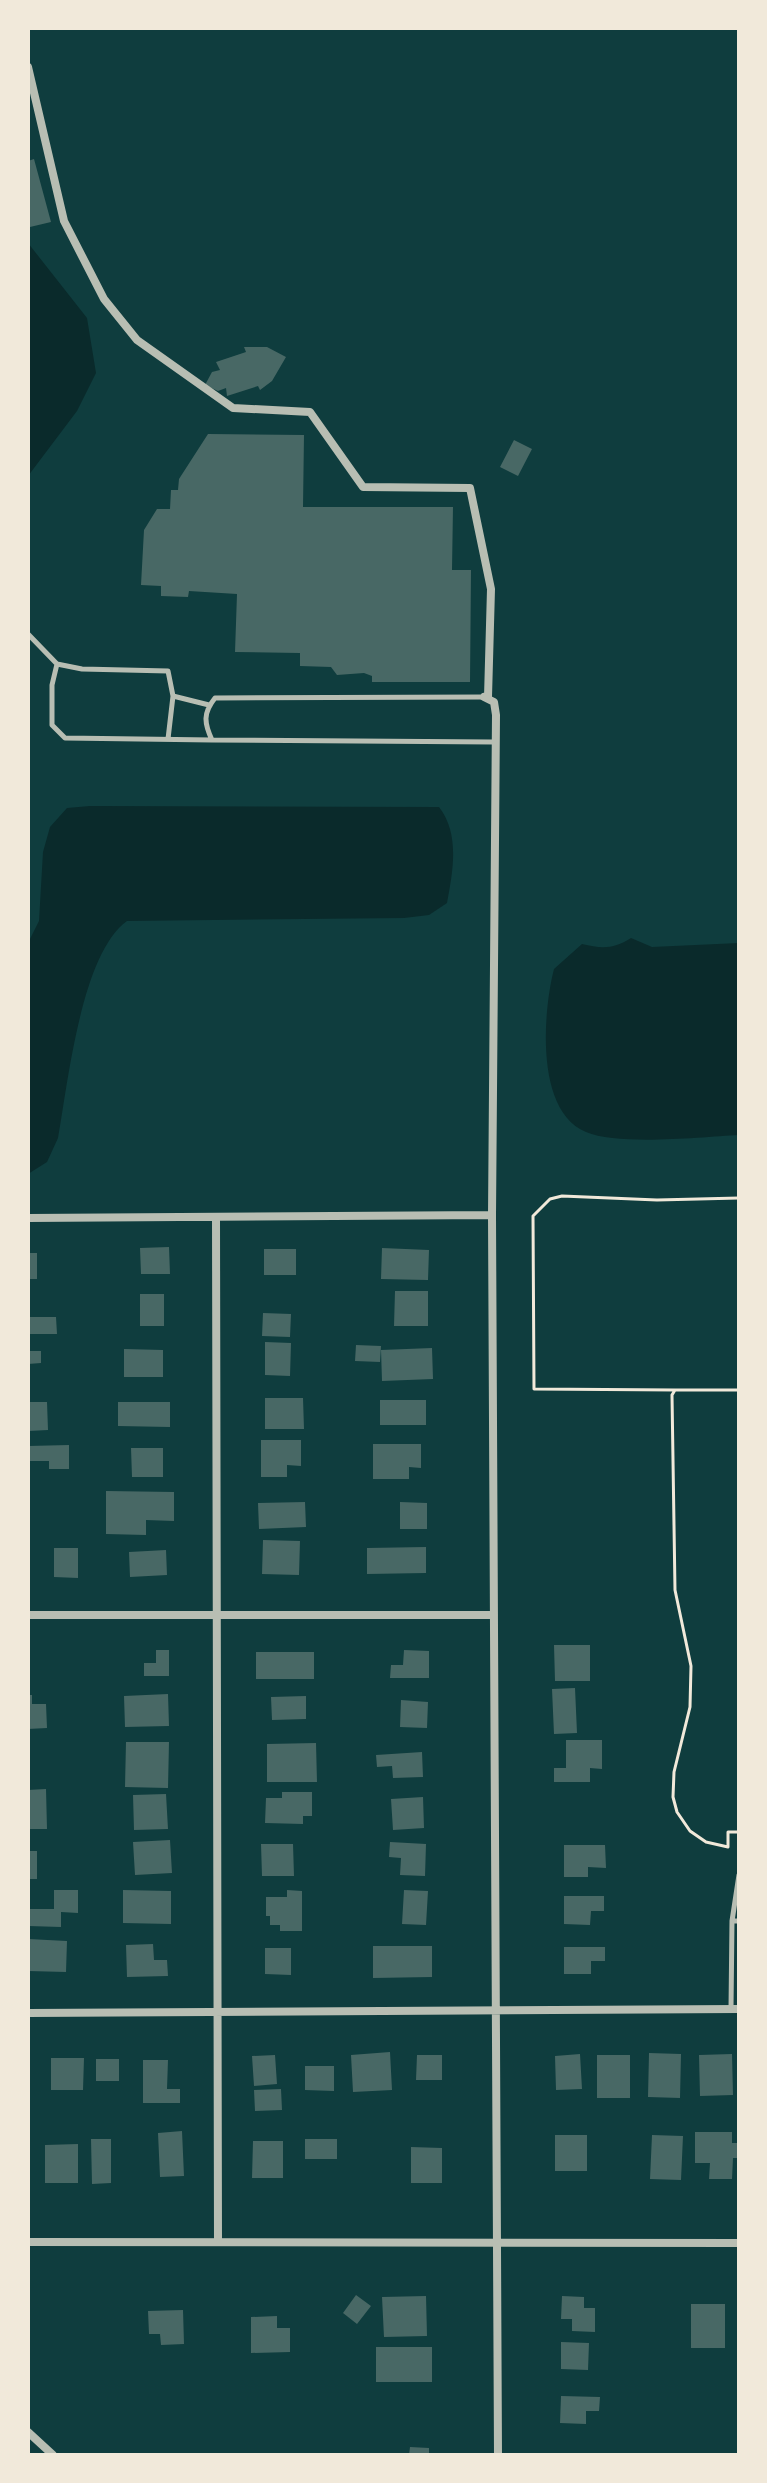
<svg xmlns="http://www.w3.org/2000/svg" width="767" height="2483" font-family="Barlow,sans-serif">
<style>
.water{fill:#0a2a2b}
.building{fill:#486865}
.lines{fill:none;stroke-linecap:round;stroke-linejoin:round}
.path{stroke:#f1e9da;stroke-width:3}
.service{stroke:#b8beb3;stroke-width:5}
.minor{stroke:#b8beb3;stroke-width:8}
</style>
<rect width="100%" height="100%" fill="#0f3d3e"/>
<path class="water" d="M28,243l59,75 9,55 -19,38 -49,65z
M90,806l349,1c21,27 14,64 8,96l-18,12 -25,3 -277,3c-46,33 -59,162 -69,217l-11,24 -19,12v-231l11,-22 4,-69 7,-25 17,-19z
M631,938l21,9 87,-4v192c-38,2 -120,11 -153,-3 -51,-21 -43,-120 -32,-163l28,-25c20,5 32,5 49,-6z"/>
<path class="building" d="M34,159l17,63 -21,5 -2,-66z
M244,347h23l19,10 -14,24 -12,9 -2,-4 -31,10 -1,-8 -8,3 -13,-6 7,-13 8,-2 -4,-8 30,-10z
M208,434l96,1 -1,72h150l-1,63h19l-1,112h-98v-6l-8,-3 -27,2 -6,-8 -31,-1v-13l-65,-1 2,-58 -48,-3 -1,6 -27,-1v-10l-20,-1 3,-55 13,-21h13l1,-19h7l1,-11z
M514,440l18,9 -14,27 -18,-9z
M169,1247l1,27h-29l-1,-26z
M382,1248l47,2 -1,30 -47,-1z
M264,1249h32v26h-32z
M28,1253h9v26h-9z
M395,1291h33v35h-34z
M140,1294h24v32h-24z
M263,1313l28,1 -1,23 -28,-1z
M28,1317h28l1,17h-29z
M265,1342l26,1 -1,33 -25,-1z
M356,1345l25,1 -1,16 -25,-1z
M432,1348l1,31 -51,2 -1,-31z
M124,1349l39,1v27h-39z
M28,1351h13v12l-13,1z
M265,1398h38l1,31h-39z
M380,1400h46v25h-46z
M28,1402h19l1,28 -20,1z
M118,1402h52v25l-52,-1z
M261,1440h40v26l-14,-1v12h-26z
M373,1444h48v24l-12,-1v12h-36z
M69,1445v24h-20v-8h-21v-15z
M131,1448h32v29h-31z
M106,1491l68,1v29l-28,-1v15l-40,-1z
M305,1502l1,25 -47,2 -1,-26z
M400,1502l27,1v26h-27z
M263,1540l37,1 -1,34 -37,-1z
M426,1547v26l-59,1v-26z
M54,1548h24v30l-24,-1z
M166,1550l1,25 -37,2 -1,-25z
M554,1645h36v36h-35z
M156,1650h13v26h-25v-13h12z
M404,1650l25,1v27h-39l1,-13h12z
M256,1652h58v27h-58z
M575,1688l2,45 -23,1 -2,-45z
M168,1694l1,32 -44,1 -1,-31z
M28,1695h4v9h14l1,24 -19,1z
M306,1696v23l-34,1 -1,-23z
M401,1700l27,2 -1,26 -27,-1z
M566,1740h36v29l-12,-1v14h-36v-14h12z
M126,1742h43l-1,46 -43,-1z
M316,1743l1,39h-50v-38z
M422,1752l1,25 -30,1 -1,-12 -15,1 -1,-12z
M46,1789l1,40h-19v-39z
M282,1792h30v24h-9v8l-38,-1 1,-25h16z
M166,1794l2,35 -34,1 -1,-35z
M423,1797l1,31 -31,2 -2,-31z
M170,1840l2,33 -37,2 -2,-33z
M390,1842l36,2 -1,32 -25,-1 1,-17 -12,-1z
M261,1844h32l1,32h-32z
M564,1845h41l1,23 -18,-1v10h-24z
M28,1851h9v28h-9z
M54,1890h24v23l-17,-1v15l-33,-1v-17h26z
M123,1890l48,1v33l-48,-1z
M287,1890l15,1v40h-22v-6h-10v-9h-4v-19h21z
M404,1890l24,1 -2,34 -24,-1z
M564,1896h40v15h-13l-1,14 -26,-1z
M28,1939l39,2 -1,31 -38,-1z
M153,1944l1,16h13l1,16 -41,1 -1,-32z
M373,1946h59v31l-59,1z
M564,1947h41v14h-14v13h-27z
M265,1948h26v27l-26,-1z
M390,2052l2,38 -39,2 -2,-37z
M649,2053l32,1 -1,44 -32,-1z
M580,2054l2,35 -26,1 -1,-34z
M732,2054l1,41 -33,1 -1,-41z
M275,2055l2,29 -23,2 -2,-30z
M417,2055h25v25h-26z
M597,2055h33v43h-33z
M51,2058h33l-1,32h-32z
M96,2059h23v22h-23z
M143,2060h25l-1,29h13v14h-37z
M305,2066h29v25l-29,-1z
M281,2089l1,21 -27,1 -1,-21z
M182,2131l2,45 -24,1 -2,-44z
M695,2132h37v11h7v15h-6l-1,21h-23l1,-16h-15z
M555,2135h32v36h-32z
M652,2135l31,1 -2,44 -31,-1z
M91,2139h20v44l-19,1z
M305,2139h32v20h-32z
M253,2141h30v37h-31z
M78,2144v39h-33v-38z
M411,2147l31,1v35h-31z
M356,2295l15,11 -14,18 -14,-11z
M426,2296l1,40 -43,1 -2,-40z
M562,2296l22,1v11h11v24l-23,-1v-12h-11z
M691,2304h34v44h-34z
M183,2310l1,34 -23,1 -1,-11h-11l-1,-23z
M277,2316v12h13v24l-39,1v-36z
M561,2342l28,1 -1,27 -27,-1z
M376,2347h56v35h-56z
M561,2396l39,1 -1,14h-13v13l-26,-1z
M410,2447l19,1v7h-20z"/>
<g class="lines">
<path class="path" d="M675,1390l-141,-1 -1,-173 17,-17 12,-3 95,4 82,-2
M739,1390h-64l-3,5 3,195 16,76 -1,41 -16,65 -1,25 4,15 13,19 16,11 22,5v-15h11"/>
<path class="service" d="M28,634l29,30
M484,697l-269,1c-12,15 -11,25 -3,42l281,2
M209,705l-36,-9 -5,-25 -86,-2 -25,-5 -5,21v40l13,13 147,2
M168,739l5,-43
M732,1921l7,-46
M731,2008l1,-87h7"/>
<path class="minor" d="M28,67l36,154 40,78 33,41 96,68 77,4 53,75 107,1 21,101 -3,108
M484,697l10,5 2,13 -4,500 6,1240
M216,1217l2,1025
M28,1218l464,-3
M28,1615h466
M28,2013l711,-4
M28,2242l711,1
M28,2432l25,23"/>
</g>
<rect width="767" height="2483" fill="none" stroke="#f1e9da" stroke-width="60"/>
</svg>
